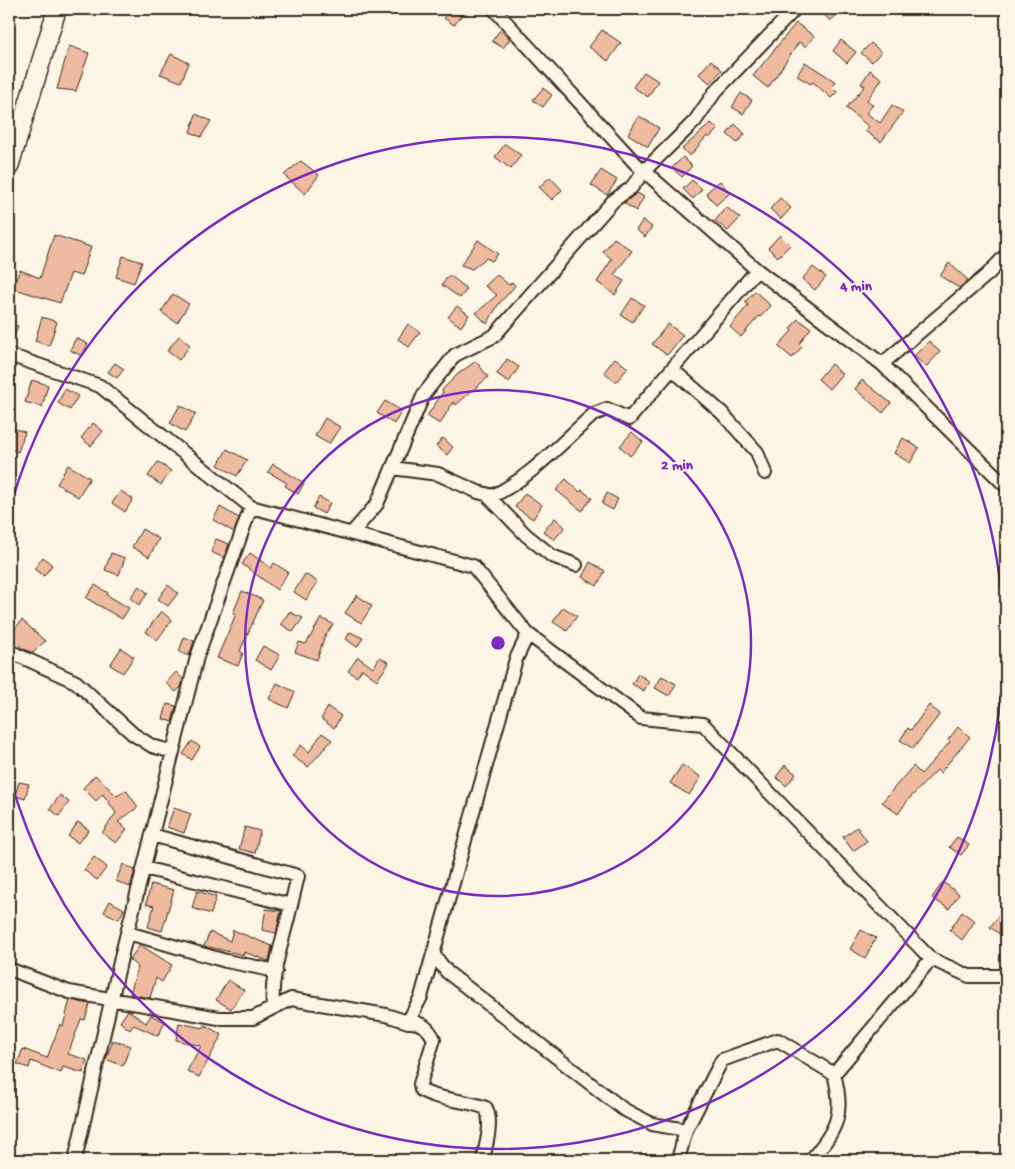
<svg xmlns="http://www.w3.org/2000/svg" width="1015" height="1169" font-family="'Gochi Hand',sans-serif">
<style>
.building{fill:#eebba0;stroke:#3b2a1e}
.lines{fill:none;stroke-linecap:round;stroke-linejoin:round}
.street-casing{stroke:#3b2a1e;stroke-width:16}
.secondary-casing{stroke:#3b2a1e;stroke-width:21}
.street{stroke:#fcf5e5;stroke-width:12}
.secondary{stroke:#fcf5e5;stroke-width:18}
.ring{fill:none;stroke:#7b2cbf;stroke-width:2.5}
.centre{fill:#7b2cbf;stroke:#fcf5e5;stroke-width:2.5}
.ring-label{font-size:15px;text-anchor:middle;font-weight:bold;fill:#7b2cbf;stroke:#fcf5e5;stroke-width:4;stroke-linejoin:round;paint-order:stroke}
</style>
<rect width="100%" height="100%" fill="#fcf5e5"/>
<filter id="ink" filterUnits="userSpaceOnUse"><feTurbulence type="fractalNoise" baseFrequency=".02" numOctaves="2"/><feDisplacementMap in="SourceGraphic" scale="10" xChannelSelector="R" yChannelSelector="G"/><feConvolveMatrix kernelMatrix="1 2 1 2 8 2 1 2 1" color-interpolation-filters="sRGB"/></filter>
<g filter="url(#ink)">
<path class="building" d="M451,9l10,7 -7,9 -10,-7z
M819,9h25l-14,12z
M796,23l18,13 -8,11 -7,-5 -31,46 -15,-12z
M500,30l10,9 -7,9 -11,-7z
M602,30l19,13 -13,18 -19,-14z
M841,40l15,12 -9,11 -14,-12z
M871,43l10,9 -9,10 -11,-9z
M69,46l20,7 -13,38 -19,-2z
M171,54l18,9 -8,19 -21,-8z
M711,60l11,10 -12,13 -11,-9z
M805,62l31,20 -4,5 5,5 -6,6 -18,-16 -2,2 -14,-8z
M870,70l12,9 -15,21 6,5 -7,8 14,10 12,-18 11,7 -22,30 -16,-11 4,-4 -23,-19 19,-22 -4,-2z
M644,72l14,9 -10,16 -15,-10z
M543,88l9,7 -9,12 -10,-7z
M741,93l11,7 -9,14 -11,-7z
M196,114l15,7 -10,16 -11,-5z
M639,116l20,12 -11,19 -20,-13z
M711,123l7,6 -9,9 -2,-2 -17,20 -8,-7z
M735,124l10,10 -8,9 -10,-9z
M505,144l16,11 -10,14 -16,-12z
M683,157l9,9 -10,11 -10,-9z
M301,161l18,14 -14,19 -21,-19z
M601,170l16,10 -10,15 -16,-10z
M550,177l12,13 -10,10 -13,-13z
M692,180l10,9 -9,10 -10,-10z
M720,181l10,12 -14,12 -10,-12z
M637,193l7,4 -8,14 -12,-8z
M780,198l11,10 -10,11 -11,-10z
M726,207l14,11 -12,13 -13,-10z
M643,220l9,7 -7,10 -9,-7z
M54,235l37,12 -10,29 -10,-3 -11,30 -48,-15 8,-18 20,8z
M780,235l10,10 -12,12 -10,-9z
M614,238l18,13 -18,24 10,6 -9,14 -18,-13 15,-23 -9,-7z
M478,240l20,14 -6,7 -6,-3 -14,11 -11,-4z
M123,256l19,6 -8,21 -18,-6z
M949,263l19,17 -9,8 -19,-12z
M813,267l13,10 -11,13 -13,-11z
M497,275l12,10 3,-3 3,4 -17,19 -11,19 -11,-11 21,-18 -12,-9z
M448,276h3l16,13 -7,9 -18,-13z
M755,291l16,15 -11,11 -1,-1 -18,21 -11,-10 18,-22 -3,-3z
M173,294l16,10 -12,19 -16,-11z
M632,298l12,7 -11,17 -12,-7z
M457,306l12,9 -8,12 -13,-10z
M42,317l15,5 -8,24 -14,-5z
M798,319l13,9 -12,16 3,3 -10,11 -14,-12 14,-15 -2,-2z
M9,322l9,4 -8,21h-1z
M408,324l12,8 -11,15 -11,-8z
M668,324l15,11 -16,20 -15,-11z
M179,336l11,9 -11,15 -12,-9z
M76,338l12,6 -6,12 -12,-6z
M929,341l11,11 -14,15 -12,-11z
M615,358l13,10 -12,14 -12,-10z
M507,359l12,8 -10,15 -12,-8z
M476,361l12,16 -32,28 -3,-3 -13,22 -13,-8 16,-24 -1,-2 16,-16z
M115,363l9,6 -7,9 -9,-6z
M831,364l11,10 -13,15 -11,-10z
M32,380l16,5 -6,22 -17,-5z
M862,380l29,23 -8,10 -28,-24z
M65,389l13,7 -8,14 -12,-7z
M385,401l17,10 -8,13 -17,-11z
M180,405l16,9 -11,18 -15,-9z
M325,418l15,9 -11,17 -14,-8z
M93,423l10,8 -12,15 -10,-8z
M9,427l16,5 -7,20 -9,-3z
M632,432l11,10 -13,14 -10,-10z
M443,438l10,9 -6,8 -11,-9z
M903,438l16,10 -9,15 -16,-10z
M227,449l20,11 -10,16 -19,-11z
M158,462l13,9 -10,14 -13,-9z
M273,464l31,19 -6,11 -13,-8 2,-3 -19,-11z
M68,465l22,13 -12,19 -21,-13z
M566,479l14,13 2,-2 10,8 -10,13 -26,-21z
M121,491l12,8 -8,13 -13,-9z
M525,493l17,12 -9,14 -18,-12z
M607,493l11,6 -5,11 -11,-6z
M319,497l11,6 -6,11 -11,-6z
M220,507l19,11 -5,14 -21,-12z
M555,518l10,9 -11,13 -11,-9z
M142,529l17,10 -10,18 -17,-10z
M216,539l13,5 -5,14 -13,-6z
M111,553l14,5 -6,17 -14,-5z
M250,553l21,15 3,-5 14,9 -11,18 -35,-26z
M43,557l9,8 -8,11 -10,-7z
M590,562l15,9 -8,15 -15,-9z
M305,574l13,8 -12,18 -12,-8z
M95,585l13,8 -1,2 22,13 -7,11 -36,-21z
M168,585l10,8 -10,13 -10,-7z
M139,586l9,7 -9,12 -9,-7z
M242,591l21,9 -23,51 3,2 -5,13 -21,-8 19,-44 -3,-1z
M357,595l15,11 -11,17 -16,-10z
M563,607l14,9 -10,15 -14,-9z
M161,611l11,9 -15,20 -11,-8z
M289,612l14,6 -10,14 -12,-8z
M321,618l12,6 -9,14 -7,22 -22,-8 4,-10 7,2z
M22,620l23,21 -12,12 -11,-5 -13,-12z
M350,632l13,6 -6,9 -11,-8z
M184,637l10,4 -5,15 -10,-4z
M263,646l17,9 -9,15 -16,-10z
M121,648l13,9 -11,16 -13,-8z
M358,657l15,11 7,-11 9,6 -12,17 -15,-11 -5,8 -9,-6z
M176,672l7,7 -2,8 -5,5 -10,-9z
M638,674l11,7 -5,10 -12,-7z
M662,676l14,8 -7,12 -14,-8z
M277,683l18,9 -7,16 -19,-9z
M167,704l9,2 -4,16 -9,-3z
M929,705l11,9 -27,35 -13,-9 8,-12 3,2z
M328,707l13,9 -7,12 -13,-9z
M958,727l12,10 -30,36 -3,-3 -29,30 -10,14 -16,-12 31,-36 8,8 29,-32 -2,-2z
M322,733l10,7 -24,27 -16,-11 9,-11 8,7z
M192,741l8,6 -8,13 -9,-6z
M682,765l19,12 -12,18 -19,-12z
M785,765l11,9 -10,12 -10,-9z
M95,775l22,21 9,-6 12,17 -20,15 9,7 -11,14 -14,-10 14,-20 -13,-19 -7,7 -13,-13z
M19,782l10,2 -4,15 -10,-3z
M60,795l9,7 -10,14 -9,-7z
M174,808l17,6 -7,19 -17,-6z
M78,822l11,8 -11,13 -10,-7z
M245,827l15,4 -5,22 -16,-4z
M857,827l10,14 -14,10 -10,-14z
M957,837l12,8 -8,10 -12,-8z
M94,857l13,10 -10,13 -13,-10z
M123,864l12,6 -5,17 -14,-6z
M943,882l16,12 -10,15 -17,-11z
M151,884l23,6 -12,41 -14,-4 6,-21 -8,-2z
M197,891l19,6 -5,17 -19,-6z
M110,901l14,8 -5,10 -15,-7z
M1006,906v33l-16,-12z
M266,909l15,2 -5,22 -14,-3z
M962,912l13,9 -13,19 -12,-10z
M233,930l39,16 -3,15 -25,-9v3l-40,-9 6,-14 20,9z
M861,930l15,8 -11,20 -15,-9z
M140,945l32,20 -10,17 -6,-4 -6,20 -20,-4 8,-27 -9,-7z
M228,980l16,10 -13,19 -15,-9z
M70,1000l20,4 -5,16 -4,-1 -13,35 19,6 -4,13 -20,-6 -2,6 -30,-12 -2,7 -12,-4 6,-15 24,9 13,-34 3,2z
M128,1010l18,13 5,-8 14,7 -7,14 -24,-11 -4,5 -10,-8z
M179,1023l24,5 2,-3 17,10 -23,42 -12,-6 14,-25 -25,-6z
M113,1040l17,6 -7,20 -17,-7z"/>
<g class="lines">
<g class="street-casing">
<path id="street" d="M494,9l142,155 121,106 125,94 124,122
M9,355l91,31 151,121 222,59 55,68 113,84 62,6 228,235 38,17h37
M882,364l106,-90 18,-19
M672,369l50,44 35,39 8,21
M392,468l46,6 40,18 15,4c38,-19 69,-54 101,-82l13,-5 22,10 128,-149
M486,494l40,41 26,21 24,9
M352,533l25,-29 47,-110 31,-39 39,-19 119,-135 18,-13 13,-17 51,-50 20,-29 80,-83
M9,651l67,31 57,52 19,12 21,6
M144,868l147,37 7,-29 -146,-41
M128,933l98,28 50,10
M433,954l14,18 176,137 29,15 34,6
M9,969l60,23 150,26h34l38,-19 95,16 22,7 13,-25 95,-338 12,-25
M273,1007c-3,-34 11,-69 18,-102
M408,1022c12,-1 21,6 26,17l-14,45 1,6c18,11 44,9 65,18 7,15 0,36 -3,52
M75,1160l47,-207 75,-296 54,-150
M678,1160l8,-30 36,-70 56,-20 56,34 97,-115
M811,1160c26,-32 34,-45 23,-86"/>
</g>
<g class="secondary-casing">
<path id="secondary" d="M9,167l48,-158"/>
</g>
<use href="#street" class="street"/>
<use href="#secondary" class="secondary"/>
</g>
</g>
<g class="ring">
<circle cx="498" cy="643" r="253"/>
<path d="M9 512A506 506 0 1 1 9 774"/>
</g>
<circle cx="498" cy="643" r="8" class="centre"/>
<g class="ring-label">
<text x="856" y="290">4 min</text>
<text x="677" y="469">2 min</text>
</g>
<rect width="1015" height="1169" fill="none" stroke="#fcf5e5" stroke-width="30"/>
<rect x="15" y="15" width="985" height="1139" fill="none" stroke="#3b2a1e" stroke-width="2" filter="url(#ink)"/>
</svg>
